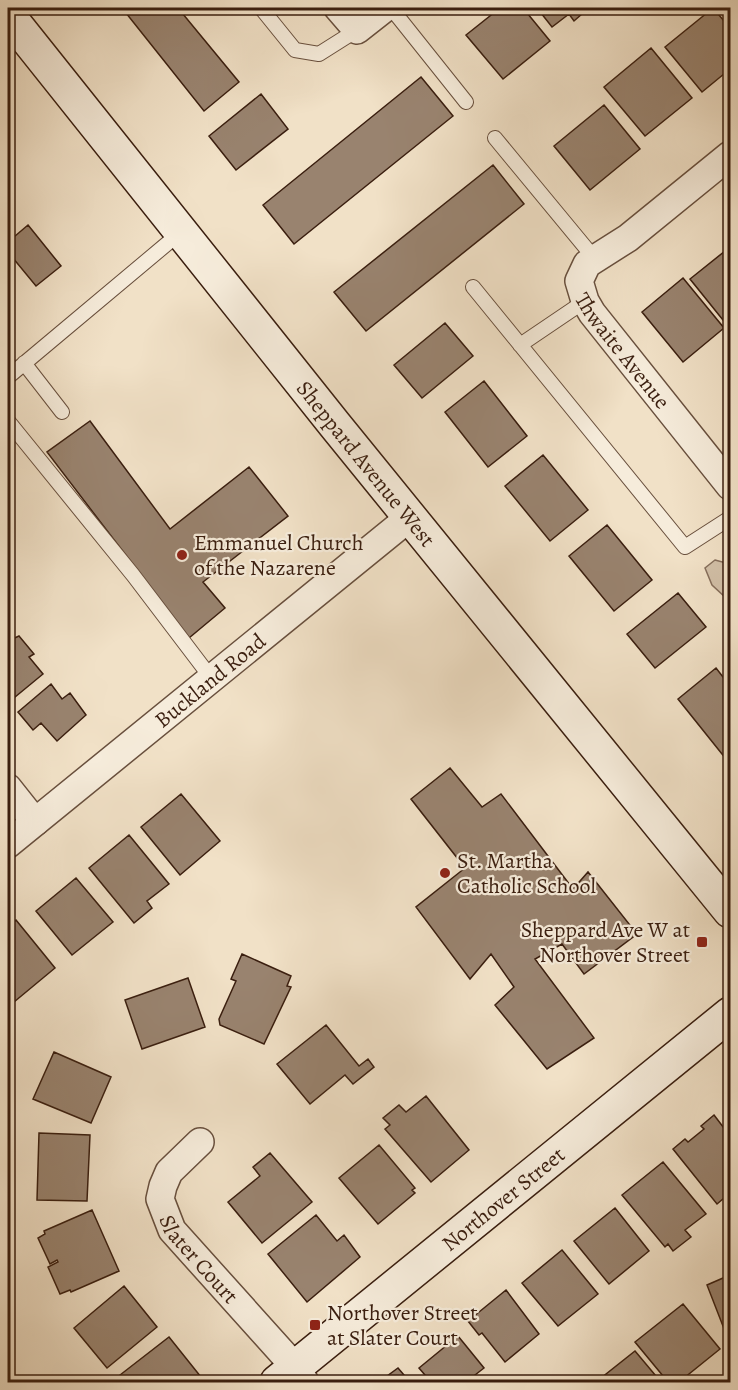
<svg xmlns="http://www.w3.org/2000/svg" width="738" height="1390" font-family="Alegreya,serif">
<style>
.green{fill:#d2c0a8;stroke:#866f5c;stroke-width:1.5}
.building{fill:#99836f;stroke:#3a1e0f;stroke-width:1.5}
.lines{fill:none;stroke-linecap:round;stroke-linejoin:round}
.lane-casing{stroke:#684f3d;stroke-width:16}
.street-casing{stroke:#684f3d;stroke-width:30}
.secondary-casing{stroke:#3a1e0f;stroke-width:36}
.lane{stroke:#f6ecdb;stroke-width:14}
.street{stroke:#f6ecdb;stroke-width:27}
.secondary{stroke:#f6ecdb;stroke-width:33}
.poi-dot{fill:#8f2418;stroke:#f6ecdb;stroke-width:2}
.labels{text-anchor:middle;stroke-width:4.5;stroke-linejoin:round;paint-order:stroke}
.street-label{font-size:22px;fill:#3a1e0f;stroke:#f6ecdb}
.poi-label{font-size:22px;fill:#3a1e0f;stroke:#f6ecdb;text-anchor:start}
</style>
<rect width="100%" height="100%" fill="#f1e1c7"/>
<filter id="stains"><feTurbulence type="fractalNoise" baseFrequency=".00333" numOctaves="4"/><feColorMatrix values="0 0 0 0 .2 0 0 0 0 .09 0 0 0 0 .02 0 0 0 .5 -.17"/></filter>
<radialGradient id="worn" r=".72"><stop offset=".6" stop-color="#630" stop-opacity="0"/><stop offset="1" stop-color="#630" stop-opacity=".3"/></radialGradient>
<path class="green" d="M715,560l15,4v34l-5,-1 -13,-12 -7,-17z"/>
<path class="building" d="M122,8h56l61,74 -35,29z
M500,8h23l27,33 -47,38 -37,-44z
M537,8h40l5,6 -8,7 -5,-7 -17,13z
M713,8l17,20v41l-28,23 -37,-45z
M651,48l41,50 -47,38 -41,-49z
M421,77l32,39 -159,128 -31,-39z
M261,94l27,35 -52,41 -27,-34z
M604,105l36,44 -50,41 -36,-44z
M493,165l31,39 -158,127 -32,-39z
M28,225l33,41 -25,20 -28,-34v-10z
M730,247v76l-3,2 -37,-46z
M683,278l41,50 -41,34 -41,-50z
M445,323l28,33 -51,42 -28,-33z
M484,381l43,55 -39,31 -43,-55z
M90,421l80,108 79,-62 39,49 -85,66 22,26 -36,30 -142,-186z
M543,455l45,55 -38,31 -45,-55z
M607,525l45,55 -38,31 -45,-55z
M678,593l28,34 -51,41 -28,-34z
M19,636l15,18 -5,3 14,17 -34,28 -1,-61z
M716,668l14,18v78l-52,-65z
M51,684l11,15 8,-6 16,22 -29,26 -16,-18 -8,7 -15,-18z
M450,768l32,39 19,-13 72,95 15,-17 49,62 -53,40 -22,-30 -27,15 59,79 -47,31 -52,-64 19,-18 -23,-33 -21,25 -54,-72 49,-39 -54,-69z
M181,794l39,47 -40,34 -39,-48z
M129,835l40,49 -22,17 5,7 -18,15 -45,-55z
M76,878l37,44 -41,33 -36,-44z
M16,920l39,48 -47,39v-80z
M242,954l49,22 -4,10 4,1 -27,57 -44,-19 -1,-6 17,-38 -5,-2z
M188,978l17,49 -63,22 -17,-49z
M326,1025l33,41 9,-7 6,8 -21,17 -8,-9 -35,29 -33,-40z
M54,1052l57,25 -20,46 -58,-24z
M426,1096l43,54 -38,32 -46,-53 5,-4 -7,-7 16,-13 7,7z
M730,1101v13l-6,-8z
M714,1115l16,21v57l-13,11 -44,-55 12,-10 3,3 16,-13 -3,-3z
M39,1133l51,2 -3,66 -50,-1z
M379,1145l36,43 -3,2 3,3 -37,31 -39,-46z
M270,1153l42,49 -50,41 -34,-41 32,-26 -7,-9z
M663,1162l43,52 -21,16 6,7 -18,14 -5,-7 -3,3 -43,-52z
M615,1208l34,43 -40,33 -35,-43z
M92,1210l27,61 -48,21 -1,-2 -10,4 -12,-27 10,-5 -1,-2 -7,4 -12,-26 7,-4 -1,-3z
M316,1215l21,26 7,-6 16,22 -53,45 -39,-48z
M562,1250l36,44 -40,32 -36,-43z
M730,1275v63l-2,1 -21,-54z
M124,1286l33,41 -50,41 -33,-40z
M506,1290l33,44 -34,28 -23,-29 -3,2 -11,-14z
M683,1304l37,45 -41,33h-11l-33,-40z
M458,1336l26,32 -18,14h-35l-12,-14z
M169,1337l36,45h-79l-6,-7z
M635,1351l26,31h-65z
M398,1368l12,14h-31z"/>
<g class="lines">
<g class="lane-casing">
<path id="lane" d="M261,8l34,42 24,4 38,-24
M391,8l75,94
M495,138l100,121
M473,287l212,260 45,-29
M520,345l65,-44
M24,363l38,49
M8,377l173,-145
M8,421l125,154 79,104"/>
</g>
<g class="street-casing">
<g id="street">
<path d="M338,8l19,22 28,-22"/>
<path id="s1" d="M730,155l-102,83 -41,26 -8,17 6,20 7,12 138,173"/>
<path d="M8,788l27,34"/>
<path id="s2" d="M8,844l402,-327"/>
<path id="s3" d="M200,1142l-31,30 -6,14 -3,13 12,31 123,137 10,15"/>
</g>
</g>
<g class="secondary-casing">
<g id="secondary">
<path id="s4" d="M8,15l327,410 395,486"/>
<path id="s5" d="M277,1382l453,-368"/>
</g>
</g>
<use href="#lane" class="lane"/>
<use href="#street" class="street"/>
<use href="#secondary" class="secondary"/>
</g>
<g class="poi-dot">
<circle cx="182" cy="555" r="6"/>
<circle cx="445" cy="873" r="6"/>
<rect x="696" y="936" width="12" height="12" rx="3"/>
<rect x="309" y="1319" width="12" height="12" rx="3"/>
</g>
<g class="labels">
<g class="street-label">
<text dy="8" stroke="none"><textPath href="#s1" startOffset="282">Thwaite Avenue</textPath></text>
<text dy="8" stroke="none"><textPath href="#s4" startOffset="574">Sheppard Avenue West</textPath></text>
<text dy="8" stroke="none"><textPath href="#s2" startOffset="260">Buckland Road</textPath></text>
<text dy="8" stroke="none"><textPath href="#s5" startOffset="291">Northover Street</textPath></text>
<text dy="8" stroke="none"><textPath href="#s3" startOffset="144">Slater Court</textPath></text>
</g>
<g class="poi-label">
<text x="194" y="550">Emmanuel Church<tspan x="194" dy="25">of the Nazarene</tspan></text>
<text x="457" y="868">St. Martha<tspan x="457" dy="25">Catholic School</tspan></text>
<text x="690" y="937" text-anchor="end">Sheppard Ave W at<tspan x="690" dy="25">Northover Street</tspan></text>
<text x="327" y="1320">Northover Street<tspan x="327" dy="25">at Slater Court</tspan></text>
</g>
</g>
<rect width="738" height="1390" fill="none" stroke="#f1e1c7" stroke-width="30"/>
<rect x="9" y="9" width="720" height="1372" fill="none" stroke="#3a1e0f" stroke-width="3"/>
<rect x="15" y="15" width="708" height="1360" fill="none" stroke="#3a1e0f" stroke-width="1.5"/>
<rect width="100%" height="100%" filter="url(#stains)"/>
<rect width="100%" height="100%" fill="url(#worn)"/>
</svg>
